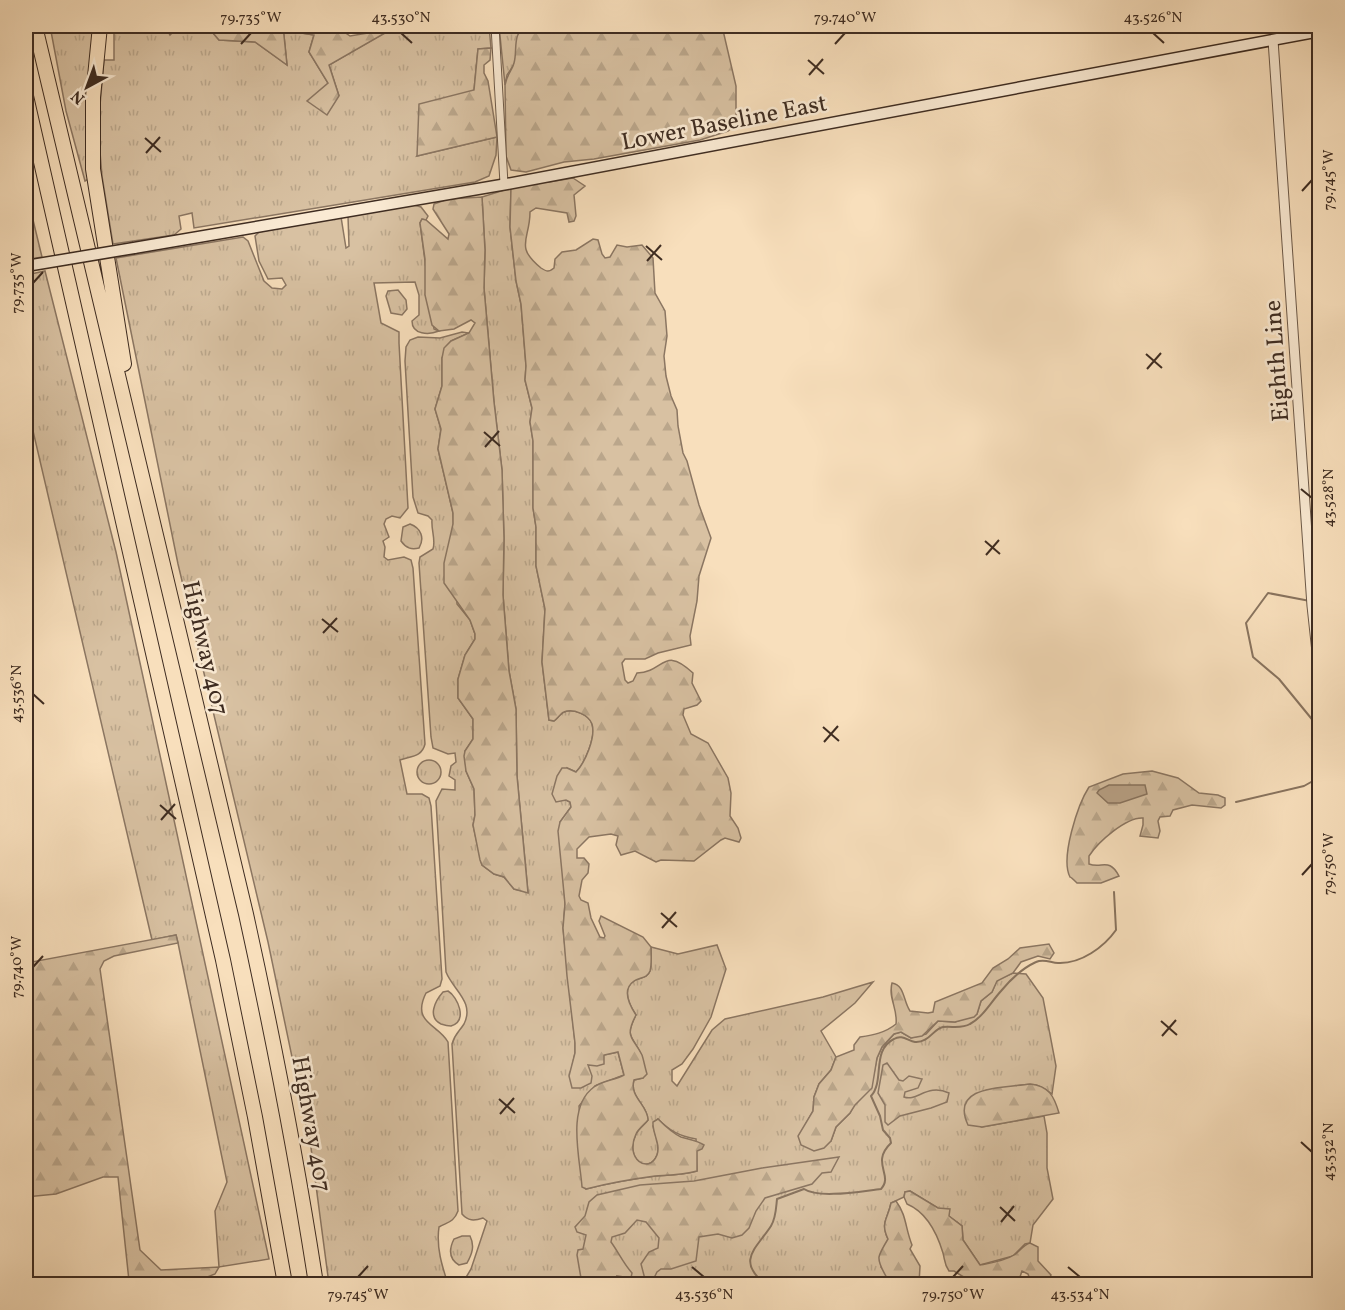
<svg xmlns="http://www.w3.org/2000/svg" width="1345" height="1310" font-family="Vollkorn,serif">
<style>
.grass{fill:url(#grass-tufts);stroke:#8b7662;stroke-width:1.5}
.forest{fill:url(#forest-firs);stroke:#8b7662;stroke-width:1.5}
.water{fill:#b9a287;stroke:#88735e;stroke-width:1.5}
.lines{fill:none;stroke-linecap:round;stroke-linejoin:round}
.stream{stroke:#88735e;stroke-width:2}
.minor-casing{stroke:#6c5948;stroke-width:9}
.tertiary-casing{stroke:#6c5948;stroke-width:11}
.secondary-casing{stroke:#3e2c21;stroke-width:13}
.motorway-casing{stroke:#3e2c21;stroke-width:16}
.minor{stroke:#faead3;stroke-width:7}
.tertiary{stroke:#faead3;stroke-width:9}
.secondary{stroke:#faead3;stroke-width:10}
.motorway{stroke:#f8dfbc;stroke-width:14}
.secondary-bridge-casing{stroke:#3e2c21;stroke-width:13;stroke-linecap:butt}
.secondary-bridge{stroke:#faead3;stroke-width:10}
.ticks{fill:none;stroke:#3e2c21;stroke-width:2}
.labels{text-anchor:middle;stroke-width:5;stroke-linejoin:round;paint-order:stroke}
.street-label{font-size:24px;fill:#3e2c21;stroke:#faead3}
.neatline{fill:none;stroke:#3e2c21;stroke-width:2}
.ticks-label{font-size:15px;text-anchor:middle;fill:#3e2c21}
</style>
<defs>
<pattern id="grass-tufts" width="24" height="20" patternUnits="userSpaceOnUse" patternTransform="scale(1.5)"><rect width="24" height="20" fill="#d8c1a2"/><path d="M3 7l-1-3M5 7V3M7 7l1-3M15 17l-1-3M17 17v-4M19 17l1-3" fill="none" stroke="#baa68b"/></pattern>
<pattern id="forest-firs" width="22" height="20" patternUnits="userSpaceOnUse" patternTransform="scale(1.5)"><rect width="22" height="20" fill="#d8c1a2"/><path d="M5 1l3.5 6h-7zM16 11l3.5 6h-7z" fill="#baa68b"/></pattern>
</defs>
<rect width="100%" height="100%" fill="#f8dfbc"/>
<filter id="stains"><feTurbulence type="fractalNoise" baseFrequency=".00333" numOctaves="4"/><feColorMatrix values="0 0 0 0 .2 0 0 0 0 .09 0 0 0 0 .02 0 0 0 .5 -.17"/></filter>
<radialGradient id="worn" r=".72"><stop offset=".6" stop-color="#630" stop-opacity="0"/><stop offset="1" stop-color="#630" stop-opacity=".3"/></radialGradient>
<path class="grass" d="M50,26h43l-7,92 2,61 -3,2 -19,-70z
M114,26h51l5,9 9,-9h28l12,14 36,2 32,23 -4,-39h7l-1,5 25,4 -5,17 19,31 11,13 -10,-31 67,-39h93l2,22 -13,1 -4,41 -57,66 80,-19 -1,18 -7,21 -14,6 -281,46 -2,-15 -13,3 2,13 -7,6 -61,9 -11,-68 -4,-48 6,-68h10z
M499,26h29l-5,1 -8,36 -8,12 -2,10z
M511,188l-1,39 6,54 5,23 5,62 -1,14 7,28 -2,14 3,19v67l3,19v39l9,43 -3,53 7,58 5,1c3,-2 7,-8 10,-9 9,-4 26,3 28,12 4,13 -7,39 -16,48l-9,-4 -1,32 4,2 1,5 -11,15 5,82 -2,24 12,115v10l-5,23 34,-21 14,-3 6,23 -29,11 -16,20 7,83c23,-6 46,-10 70,-13 14,-1 27,-1 41,-5l-1,-32c-17,-3 -26,-8 -38,-20l-5,7c2,9 8,20 4,29 -8,20 -33,5 -21,-21 2,-5 9,-10 12,-14 0,-15 -19,-23 -14,-40l9,-2c0,-7 1,-17 -2,-24 -8,-18 -17,-16 -5,-39 -6,-9 -15,-26 -2,-34 5,-4 13,-2 16,-10 2,-7 1,-17 1,-24l27,7 39,-9 9,24 -15,48 -18,32 -11,15 -10,6v11l5,5 35,-56 13,-11 98,-22 50,-15 -18,21 -34,28 15,26 -5,13 -12,14 -5,13 -1,14 -14,25 32,5 5,-14 14,-14 4,-8 17,-17 6,-30 5,-11 12,-13 7,-2 10,6 15,-4 12,-13 17,1 22,-8 4,-13 11,-9 5,-12 16,-7 13,1 17,24 13,68 -4,28c-18,-13 -21,-10 -42,-7l-28,40 62,-11 3,17v35l6,31 -20,26 -3,18 -5,1 -12,12 -33,9 -17,-25 -1,-14 -24,-18 -28,-17 -5,1 -1,5 -13,6c-3,16 -11,19 -3,36l-7,28 6,8 3,9h-428l9,-15 16,-48 -4,-3c-9,3 -15,3 -21,-4l-10,-170c3,-11 7,-12 12,-20 11,-22 -11,-34 -18,-52l-10,-171 6,-12 13,1v-10l-6,-4 2,-10 5,-4 -1,-9 -7,1 -15,-6 -2,-11 -12,-174 1,-6 13,-8c3,-9 -2,-19 -1,-29l-4,-4 -10,-3 -5,-16 -8,-136 1,-14 4,-7 8,-3 22,1 22,-6 7,1 -18,8 -9,17v28l-7,23 6,20 -3,20 15,64 4,91 13,16 5,14v5l-10,16 -7,24v19l15,21v20l-8,12 1,20 8,18 1,26 -2,10 9,40 12,9 10,3 10,12 14,3 -11,-116 -1,-67 -7,-38 -6,-76 1,-57 -2,-68 -8,-68 -10,-114 1,-38 -3,-53z
M26,191l16,66 -16,3z
M414,205l7,2 7,9 -2,4 -4,-1 -2,4 14,106 5,2c-10,4 -27,4 -27,-10l7,-6v-20l-4,-13 -41,1 7,40 18,9v11l9,165 -8,10 -8,-2 -6,3 -2,5 5,13 -6,4 2,6 -1,10 4,3 16,-3 7,3 2,8 12,176c-3,13 -14,12 -25,16l7,34h15l7,4 2,8 11,173 -2,7 -14,7c-15,30 12,31 22,49l10,169c-4,11 -10,11 -19,16 -3,20 3,39 9,57h-119l-18,-136 -43,-206 -90,-378 -62,-306 127,-21 5,4 16,40 8,7 10,1 4,-4 -4,-7 -14,1 -9,-18 -4,-25 4,-4 82,-15 5,31 3,-2 -1,-30z
M45,271l71,281 153,707 -50,8 -4,-56 12,-29 -49,-239 -2,-8 -24,5 -126,-539v-126z
M398,290l8,10 1,9 -5,6 -11,-2 -5,-17 2,-5z
M410,524c11,4 15,14 9,24 -8,2 -13,0 -18,-7l2,-14z
M417 772a12 12 0 1 1 24 0a12 12 0 1 1-24 0Z
M448,991c10,6 20,30 3,35 -3,0 -7,-1 -10,-2 -14,-7 -6,-23 2,-32z
M462,1236h8c5,10 2,18 -3,27l-8,2c-10,-6 -10,-16 -5,-26z"/>
<path class="forest" d="M207,26h76l4,39 -32,-23 -36,-2z
M290,26h49l1,3 10,7 42,-7 -63,36 10,31 -12,19 -20,-14 21,-18 -19,-31 5,-17 -26,-4z
M528,26h194l14,60v33l-2,7 -6,5 -28,9 -106,19 -30,3 -38,10 -15,-2 -5,-14 -1,-71c2,-11 7,-14 9,-22 4,-14 -3,-31 14,-37z
M491,48l-1,12 -6,5v8l4,8 9,56 -80,19 2,-52 55,-14 4,-41z
M573,178l12,8 -11,9 2,21 -2,5 -5,1 -2,-9 -31,-5 -6,4c0,28 -16,34 11,56 6,4 8,4 13,0l1,-9 7,-7 14,-2 17,-11 5,1 4,14 3,4 5,-1 7,-12 10,2 15,-2 11,13 2,35 10,18 2,25 -3,20 2,20 5,20 6,14 1,16 5,27 4,8 12,44 12,33 -12,38 -2,25 -7,35 1,9 -33,8 -13,6h-20l-3,4 3,17 3,3 5,-2 4,-8c28,-1 26,-28 56,0l-1,10 9,18 -4,4 -13,4 -1,6 8,19 17,9 20,35 3,15 -1,23 8,12 3,10 -2,4 -14,-4 -4,2 -27,21 -33,-1 -5,2 -21,-11 -14,4 -5,-10 2,-9 -7,-2 -22,3 -12,12v9h7l5,6 -1,9 -6,7 -3,16 2,4 7,3 3,15 9,19 4,1 1,-2 -6,-15 2,-5 42,21 8,10c0,7 1,17 -1,24 -3,8 -11,6 -16,10 -13,9 -4,25 2,34 -12,23 -3,22 6,40 2,6 3,13 5,19l-4,4 -9,2c-5,17 14,25 14,40 -3,4 -10,9 -12,14 -12,25 13,41 21,21 4,-11 -5,-22 -4,-33l5,-3c7,7 14,14 23,18 9,3 15,3 23,8l-2,4 -5,2v20c-14,4 -27,4 -42,5 -23,3 -46,7 -69,13l-4,-2c-2,-29 -16,-80 12,-100 8,-6 21,-7 30,-12l-6,-23 -14,3v9l-7,2 -9,-1 4,11 -1,7 -10,5h-9l-3,-12 6,-23v-10l-8,-67 -4,-48 2,-24 -7,-73 2,-9 11,-15 -1,-5 -4,-2 -10,2 -4,-8 5,-18 5,-8h5l9,4c9,-9 20,-35 16,-48 -3,-9 -19,-16 -28,-12 -3,1 -7,7 -10,9l-5,-1 -7,-58 3,-53 -9,-43v-39l-3,-19v-67l-3,-19 2,-14 -7,-28 1,-14 -5,-62 -5,-23 -6,-54 1,-39 8,-6h30z
M482,197l3,53 -1,38 10,114 8,68 2,68 -1,57 6,76 7,38 1,67 11,117 -14,-4 -10,-12 -10,-3 -12,-9 -2,-5 -7,-35 2,-10 -1,-26 -8,-18 -2,-15 1,-5 8,-12v-20l-15,-21v-19l7,-24 10,-16v-5l-5,-14 -26,-37v-20l9,-39v-11l-15,-64 3,-20 -6,-20 7,-23v-28l2,-10 7,-7 18,-8 6,-10 -4,-3 -17,9 -15,2 -7,-6 -7,-30v-36l-5,-36 2,-4 4,1 22,19 1,-5 -16,-25 1,-5 14,-5z
M1152,771l26,7 21,15 19,2 7,3v7l-4,3 -29,-3 -19,5 -3,6 -10,1 -2,4 2,10 -2,7 -18,-2 3,-11v-7c-17,-1 -45,24 -54,38v8c13,5 20,-7 30,12l-18,7h-24c0,0 -6,-6 -7,-6 -10,-19 8,-73 19,-90l34,-13z
M176,935l2,8 -64,13 -10,5 -4,8 40,281 21,20 58,-3 -4,7 -25,10h-46l-1,-5 -14,2 -11,-104h-15l-47,17 -30,3v-234z
M1049,944l5,9 -4,6 -12,-3 -17,6 -8,11 -16,8 -5,11 -11,9 -4,13 -3,3 -19,5 -17,-1 -16,15 -11,2 -10,-6 -7,2 -12,13 -5,11 -5,30 -17,17 -5,8 -14,14 -5,14 -7,7 -10,3 -13,-6 -3,-9 15,-25 1,-14 5,-13 12,-14 5,-13 18,-7v-5l6,-8c13,-2 25,-4 36,-13 2,-15 -8,-26 -4,-41 13,2 11,18 18,28l18,2 5,-1 2,-10 47,-19 11,-15 15,-9 12,-11z
M887,1063l12,17 4,1 6,-5 13,3 -4,9 -13,4 -1,5c13,5 23,-14 45,-4l-2,9 -16,6 -31,8 -12,9 -3,-3v-17l-7,-12 5,-28z
M1030,1084c19,2 24,12 29,29l-77,14 -14,-2c-19,-41 38,-37 62,-41z
M839,1157l-8,15 -9,1 -10,11 -47,14 -9,13 -7,17 -7,7 -10,3 -14,-4 -19,3 -3,24 -25,8h-10l-4,3 -6,12 -5,-1 -5,-19 8,-12 9,-4 1,-10 -13,-16 -9,-2 -12,13 -13,4 -1,5c8,11 12,21 21,31l-1,5 -14,-2 2,8h-37l-5,-29 1,-5 5,-1 3,-14 -9,-3 -2,-5 10,-11 4,-14 8,-7 43,-10 54,-4 68,-13z
M910,1191l28,17 12,1 -1,7 13,10 1,14 17,25c11,-2 25,-4 34,-10 6,-4 9,-10 16,-12l8,4v14l13,14c-5,15 -20,12 -23,-1l-6,-3 -3,9 -6,4 -14,-3v3h-24l-21,-13h-5c-5,-7 -4,-11 -6,-18 -6,-20 -17,-41 -36,-49l-3,-7 1,-5z
M896,1201c11,15 9,27 16,44l-2,4 10,17 -1,18h-29c-3,-8 -12,-18 -11,-27 1,-5 6,-13 9,-18 -8,-17 0,-20 3,-36z"/>
<path class="water" d="M1109,785h36l2,9 -27,9h-12l-11,-10 2,-3z"/>
<g class="lines">
<path class="stream" d="M1310,601l-42,-8 -22,30 7,34 26,22 36,44 5,20
M1236,802l68,-16 16,-9
M765,1284c-29,-24 -9,-35 6,-58 5,-8 5,-18 6,-27l27,-10c15,10 58,2 77,0 13,-14 -11,-26 10,-46l-1,-5 -7,-8 -3,-14 -9,-20c14,-15 0,-46 23,-57 8,-5 14,2 21,3 14,1 18,-13 28,-15 9,-1 19,2 27,-3 13,-7 21,-22 31,-33 9,-11 22,-23 35,-29 8,-4 15,1 22,1 23,1 46,-16 58,-33l-2,-38"/>
<g class="minor-casing">
<path id="minor" d="M495,26l9,158"/>
</g>
<g class="tertiary-casing">
<path id="tertiary" d="M1273,40l39,566 8,74"/>
</g>
<g class="secondary-casing">
<path id="secondary" d="M134,248l373,-64 813,-153"/>
</g>
<g class="motorway-casing">
<path id="motorway" d="M35,26l211,888c27,123 51,246 70,370
M100,26l-7,71v72l31,195
M26,96l197,864 32,157 30,167"/>
</g>
<use href="#minor" class="minor"/>
<use href="#tertiary" class="tertiary"/>
<use href="#secondary" class="secondary"/>
<use href="#motorway" class="motorway"/>
<g class="secondary-bridge-casing">
<path id="secondary-bridge" d="M26,266l108,-18"/>
</g>
<use href="#secondary-bridge" class="secondary-bridge"/>
</g>
<path class="ticks" d="M401,33l11,10M1153,33l11,10M241,44l10,-11M835,44l10,-11M808,60l16,14M809,75l14,-16M145,138l16,14M146,153l14,-16M1302,191l10,-11M646,246l16,14M647,261l14,-16M33,283l10,-11M1146,354l16,14M1147,369l14,-16M484,432l16,14M485,447l14,-16M1301,489l11,9M985,541l15,13M986,555l13,-15M322,619l16,13M323,633l14,-15M33,694l11,10M823,727l16,14M824,742l14,-16M160,805l16,14M161,820l14,-16M1302,875l10,-11M661,913l16,14M662,928l14,-16M33,967l10,-11M1161,1021l16,14M1162,1036l14,-16M499,1099l16,14M500,1114l14,-16M1301,1142l11,10M1000,1207l15,14M1001,1222l13,-16M692,1267l12,10M1068,1267l12,10M358,1277l10,-11M953,1277l10,-11"/>
<g class="labels">
<g class="street-label">
<text transform="translate(724 122) rotate(-11)" y="8">Lower Baseline East</text>
<text transform="translate(1276 361) rotate(-94)" y="8">Eighth Line</text>
<text transform="translate(206 648) rotate(77)" y="8">Highway 407</text>
<text transform="translate(312 1124) rotate(80)" y="8">Highway 407</text>
</g>
</g>
<rect width="1345" height="1310" fill="none" stroke="#f8dfbc" stroke-width="66"/>
<g transform="translate(87 87) rotate(221)" stroke="#faead3" stroke-width="4.5" paint-order="stroke">
<path d="M0-4.5L10 22L0 15L-10 22Z" fill="#3e2c21"/>
<text y="-9" font-size="16" font-weight="bold" text-anchor="middle" fill="#3e2c21">N</text>
</g>
<rect x="33" y="33" width="1279" height="1244" class="neatline"/>
<g class="ticks-label">
<text x="251" y="22">79.735°W</text>
<text x="401" y="22">43.530°N</text>
<text x="845" y="22">79.740°W</text>
<text x="1153" y="22">43.526°N</text>
<text transform="translate(1328 180) rotate(-90)" y="5">79.745°W</text>
<text transform="translate(16 283) rotate(-90)" y="5">79.735°W</text>
<text transform="translate(1328 498) rotate(-90)" y="5">43.528°N</text>
<text transform="translate(16 694) rotate(-90)" y="5">43.536°N</text>
<text transform="translate(1328 864) rotate(-90)" y="5">79.750°W</text>
<text transform="translate(16 967) rotate(-90)" y="5">79.740°W</text>
<text transform="translate(1328 1152) rotate(-90)" y="5">43.532°N</text>
<text x="358" y="1299">79.745°W</text>
<text x="704" y="1299">43.536°N</text>
<text x="953" y="1299">79.750°W</text>
<text x="1080" y="1299">43.534°N</text>
</g>
<rect width="100%" height="100%" filter="url(#stains)"/>
<rect width="100%" height="100%" fill="url(#worn)"/>
</svg>
